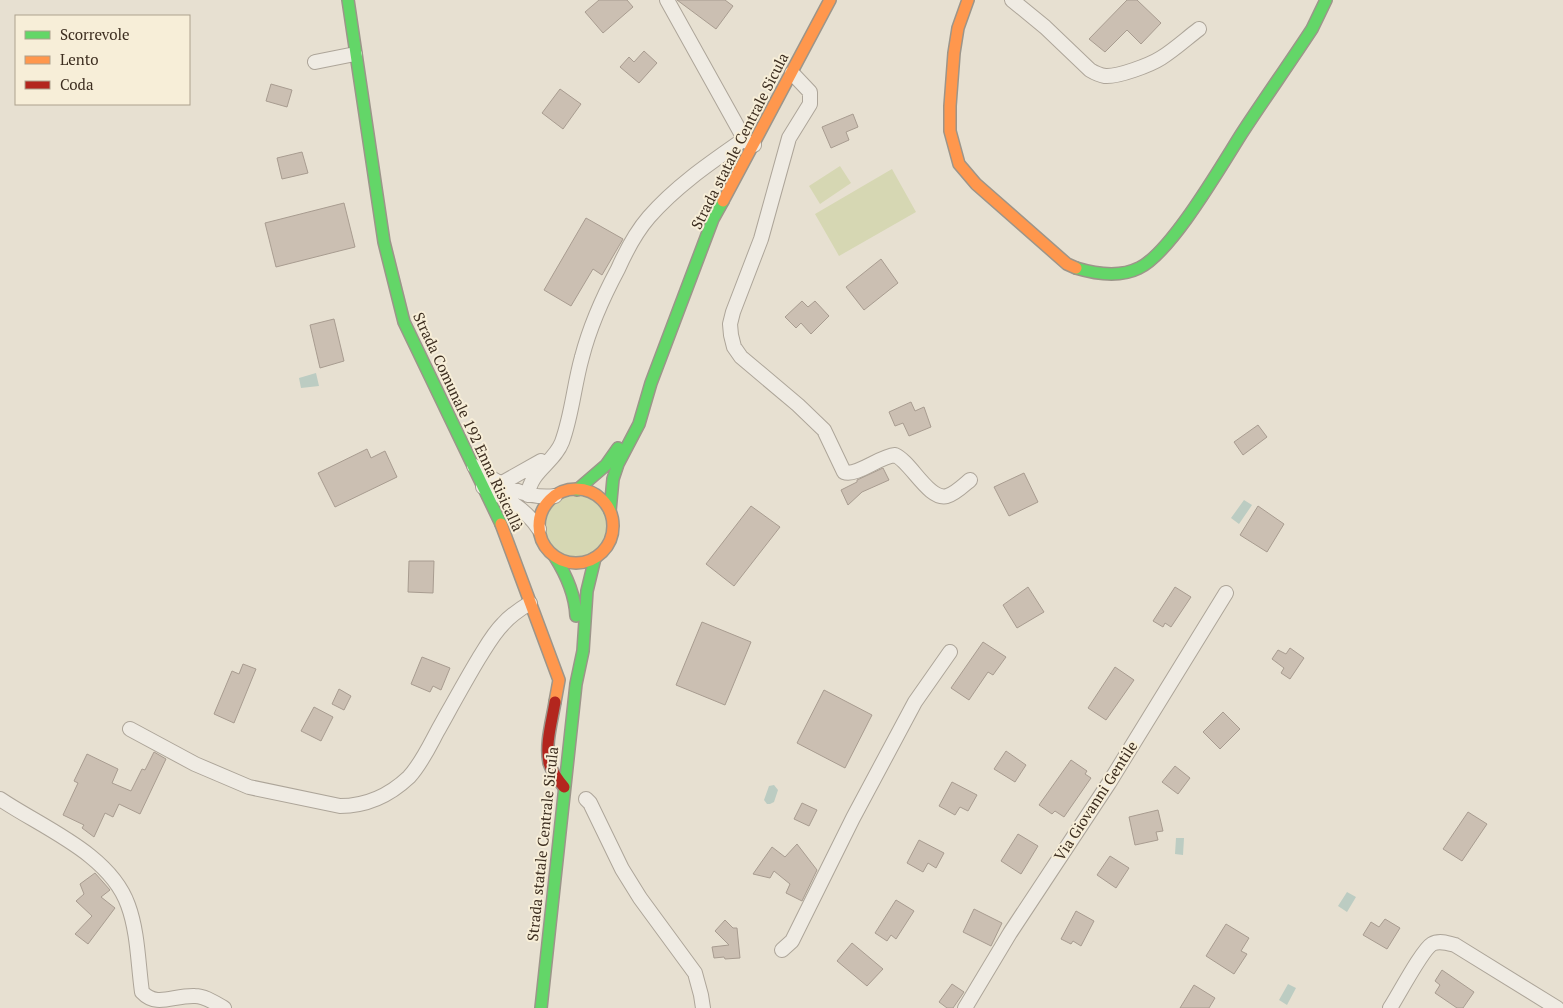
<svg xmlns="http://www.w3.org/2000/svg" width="1563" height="1008" font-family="'PT Serif',serif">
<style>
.green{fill:#d6d7b3}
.water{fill:#bcccc2}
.building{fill:#cbbfb2;stroke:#a89c90}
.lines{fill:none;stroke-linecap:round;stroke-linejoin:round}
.street-casing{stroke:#ada599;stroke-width:16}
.fast-casing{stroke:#9c958a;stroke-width:14}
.slow-casing{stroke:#9c958a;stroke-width:14}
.jam-casing{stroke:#9c958a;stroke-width:14}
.street{stroke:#efebe3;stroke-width:14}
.fast{stroke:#63d668;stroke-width:11}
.slow{stroke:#ff974d;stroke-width:11}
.jam{stroke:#b3261e;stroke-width:11}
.labels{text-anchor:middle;stroke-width:4;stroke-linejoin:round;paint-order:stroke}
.street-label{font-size:15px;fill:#3d2e20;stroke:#f7eed8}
</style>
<rect width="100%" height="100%" fill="#e7e0d1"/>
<path class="green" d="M840,166l11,17 -31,21 -11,-18z
M892,169l24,43 -77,44 -24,-42z
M545 527a31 31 0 1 1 62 0a31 31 0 1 1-62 0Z"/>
<path class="water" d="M316,373l3,13 -18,2 -2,-10z
M1244,500l8,5 -13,19 -8,-6z
M774,785l4,5 -4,12 -4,2h-3l-3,-4 5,-14z
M1176,838h8l-1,17 -8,-1z
M1347,892l9,5 -9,15 -9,-6z
M1288,984l8,4 -9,17 -8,-5z"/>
<path class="building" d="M599,0h28l6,7 -30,26 -18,-21z
M677,0h48l8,6 -17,23z
M1127,0h10l24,23 -20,21 -14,-14 -22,22 -16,-13z
M644,51l13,12 -18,20 -19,-16 9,-10 5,5z
M271,84l21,6 -5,17 -21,-6z
M560,89l21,15 -18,25 -21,-16z
M853,114l5,13 -12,5 3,8 -18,8 -9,-21z
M302,152l6,21 -26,6 -5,-21z
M344,203l11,44 -79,20 -11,-44z
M586,218l37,21 -21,36 -9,-6 -22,37 -27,-16z
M881,259l17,24 -34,27 -18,-23z
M802,301l6,6 7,-6 14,15 -18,18 -10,-11 -5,5 -11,-11z
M334,319l10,42 -24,7 -10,-43z
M911,402l4,9 9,-4 7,20 -22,9 -6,-13 -8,3 -6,-14z
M1258,425l9,12 -24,18 -9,-13z
M367,449l4,9 14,-7 12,26 -62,30 -17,-34z
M883,468l6,12 -27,12 -14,13 -7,-15 16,-8v-2z
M1024,473l14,29 -29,14 -15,-29z
M751,506l29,21 -46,59 -28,-22z
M1258,506l26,18 -17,28 -27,-17z
M409,561h25l-1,32 -25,-1z
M1028,587l16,25 -27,16 -14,-23z
M1175,587l16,10 -20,30 -6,-4 -2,4 -10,-6z
M702,622l49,20 -26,63 -49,-20z
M983,642l23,15 -13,18 -5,-3 -19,28 -18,-12z
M1290,648l14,10 -14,21 -9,-6 3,-5 -12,-9 6,-9 8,4z
M422,657l28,11 -9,22 -8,-4 -3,6 -19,-8z
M243,664l13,5 -22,54 -20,-9 18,-43 7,3z
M1115,667l19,13 -28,40 -18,-12z
M339,689l12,7 -7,14 -12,-6z
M824,690l48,25 -27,53 -48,-25z
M314,707l19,10 -12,24 -20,-10z
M1223,712l17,17 -20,20 -17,-17z
M1006,751l20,14 -11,17 -21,-13z
M154,752l12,7 -26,55 -21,-10 -6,13 -8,-4 -11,24 -12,-9 2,-3 -21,-10 15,-32 -4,-2 13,-27 31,15 -6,14 19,8 11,-22 3,1z
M1071,760l16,11 -2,3 6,4 -27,39 -9,-6 -3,3 -13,-9z
M1175,766l15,12 -12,16 -16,-12z
M952,782l25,13 -9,16 -8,-4 -5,8 -16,-9z
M802,803l15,7 -8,16 -15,-7z
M1158,810l5,21 -7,1 2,8 -23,5 -6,-28z
M1468,812l19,12 -25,37 -19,-12z
M1018,834l20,12 -17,28 -20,-13z
M919,840l25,13 -8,15 -8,-5 -5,9 -16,-9z
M797,844l20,26 -15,31 -16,-8 4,-9 -16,-13 -4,7 -17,-4 19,-27 13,10z
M1110,856l19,12 -13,20 -19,-13z
M95,873l15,17 -9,7 14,11 -27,36 -13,-10 17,-18 -16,-15 8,-7 -4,-10z
M896,900l18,11 -18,28 -5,-4 -4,6 -12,-8z
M974,909l28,14 -11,23 -28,-14z
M1076,911l18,10 -13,25 -8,-5 -2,3 -10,-5z
M1385,919l15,9 -13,21 -24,-14 8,-13 8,5z
M725,920l8,8h4l3,30 -15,1 -1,-2 -10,1 -2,-11 17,-2 -14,-14z
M1226,924l23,14 -8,13 6,3 -13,20 -28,-18z
M852,943l31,26 -16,17 -30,-25z
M1442,970l32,22 -11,16h-6l-22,-15 5,-8 -5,-4z
M952,984l12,8 -11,16h-6l-8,-6z
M1194,985l21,13 -6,10h-29z"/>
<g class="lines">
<g class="street-casing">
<path id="street" d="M667,0l74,133 2,7
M1012,0l33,27 45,43c5,3 9,5 15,6 13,1 45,-11 56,-18 13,-8 26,-20 38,-29
M315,62l40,-8
M792,73l18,19v12l-21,34 -28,101 -28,73 -3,12 1,11 3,12 7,10 57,48 26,25 20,42c12,5 36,-16 51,-17 16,7 34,46 52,41 8,-2 17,-11 23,-16
M474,466c22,17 53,34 81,30
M502,483l39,-22
M483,487c22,11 42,21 56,42
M528,495c2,-24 26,-32 34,-53 10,-27 12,-57 20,-85 8,-31 21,-60 36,-88 8,-18 18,-37 31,-52 27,-31 61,-54 94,-77l11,5
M130,729l65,35 54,23 91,19c26,0 50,-11 69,-29 12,-13 20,-30 28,-45 14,-25 27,-49 42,-74 7,-11 14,-24 24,-34 8,-9 17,-15 27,-21
M0,799c43,29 110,55 128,106 10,27 10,59 14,87 15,16 31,3 53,4 10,0 20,7 29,12
M586,799l4,4 32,66 18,29 55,75 6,22 2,13
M782,950l10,-9 61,-123 62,-116 35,-50
M965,1008l45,-75 99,-150 117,-190
M1390,1008c8,-12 32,-58 42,-64 7,-4 16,-1 23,1l102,63"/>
</g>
<g class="fast-casing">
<path id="fast" d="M348,0l36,242 20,80 97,202
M1076,268c20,6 43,10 63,0 32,-15 82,-102 103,-135 23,-35 47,-69 70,-104l14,-29
M577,490l29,-25 12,-17
M610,511l3,-32 5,-15 21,-40 12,-41 62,-164 10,-18
M555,557c12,19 20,37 21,59
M541,1008l35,-324 7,-33 4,-60 8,-33"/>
</g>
<g class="slow-casing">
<path id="slow" d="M968,0l-10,28 -4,25 -4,53v25l9,33 17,20 91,80 9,4
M723,201l107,-201
M539 526a37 37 0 1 1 74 0a37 37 0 1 1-74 0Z
M501,524l58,156 -4,22"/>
</g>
<g class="jam-casing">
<path id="jam" d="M555,702c-3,19 -10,42 -6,61 3,9 9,17 15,24"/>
</g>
<use href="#street" class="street"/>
<use href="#fast" class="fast"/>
<use href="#slow" class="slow"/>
<use href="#jam" class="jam"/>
</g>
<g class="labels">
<g class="street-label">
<text transform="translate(740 141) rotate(-63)" y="5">Strada statale Centrale Sicula</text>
<text transform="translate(468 422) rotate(65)" y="5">Strada Comunale 192 Enna Risicallà</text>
<text transform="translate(1096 801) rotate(-57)" y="5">Via Giovanni Gentile</text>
<text transform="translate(543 844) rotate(-84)" y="5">Strada statale Centrale Sicula</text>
</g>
</g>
<rect x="15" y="15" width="175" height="90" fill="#f7eed8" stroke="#ada18e"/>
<rect x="25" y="31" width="25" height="8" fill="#63d668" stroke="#ada18e"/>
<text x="60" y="40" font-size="15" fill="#3d2e20">Scorrevole</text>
<rect x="25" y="56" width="25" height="8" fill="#ff974d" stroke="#ada18e"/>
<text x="60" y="65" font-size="15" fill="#3d2e20">Lento</text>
<rect x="25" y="81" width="25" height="8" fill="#b3261e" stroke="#ada18e"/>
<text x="60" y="90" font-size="15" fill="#3d2e20">Coda</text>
</svg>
